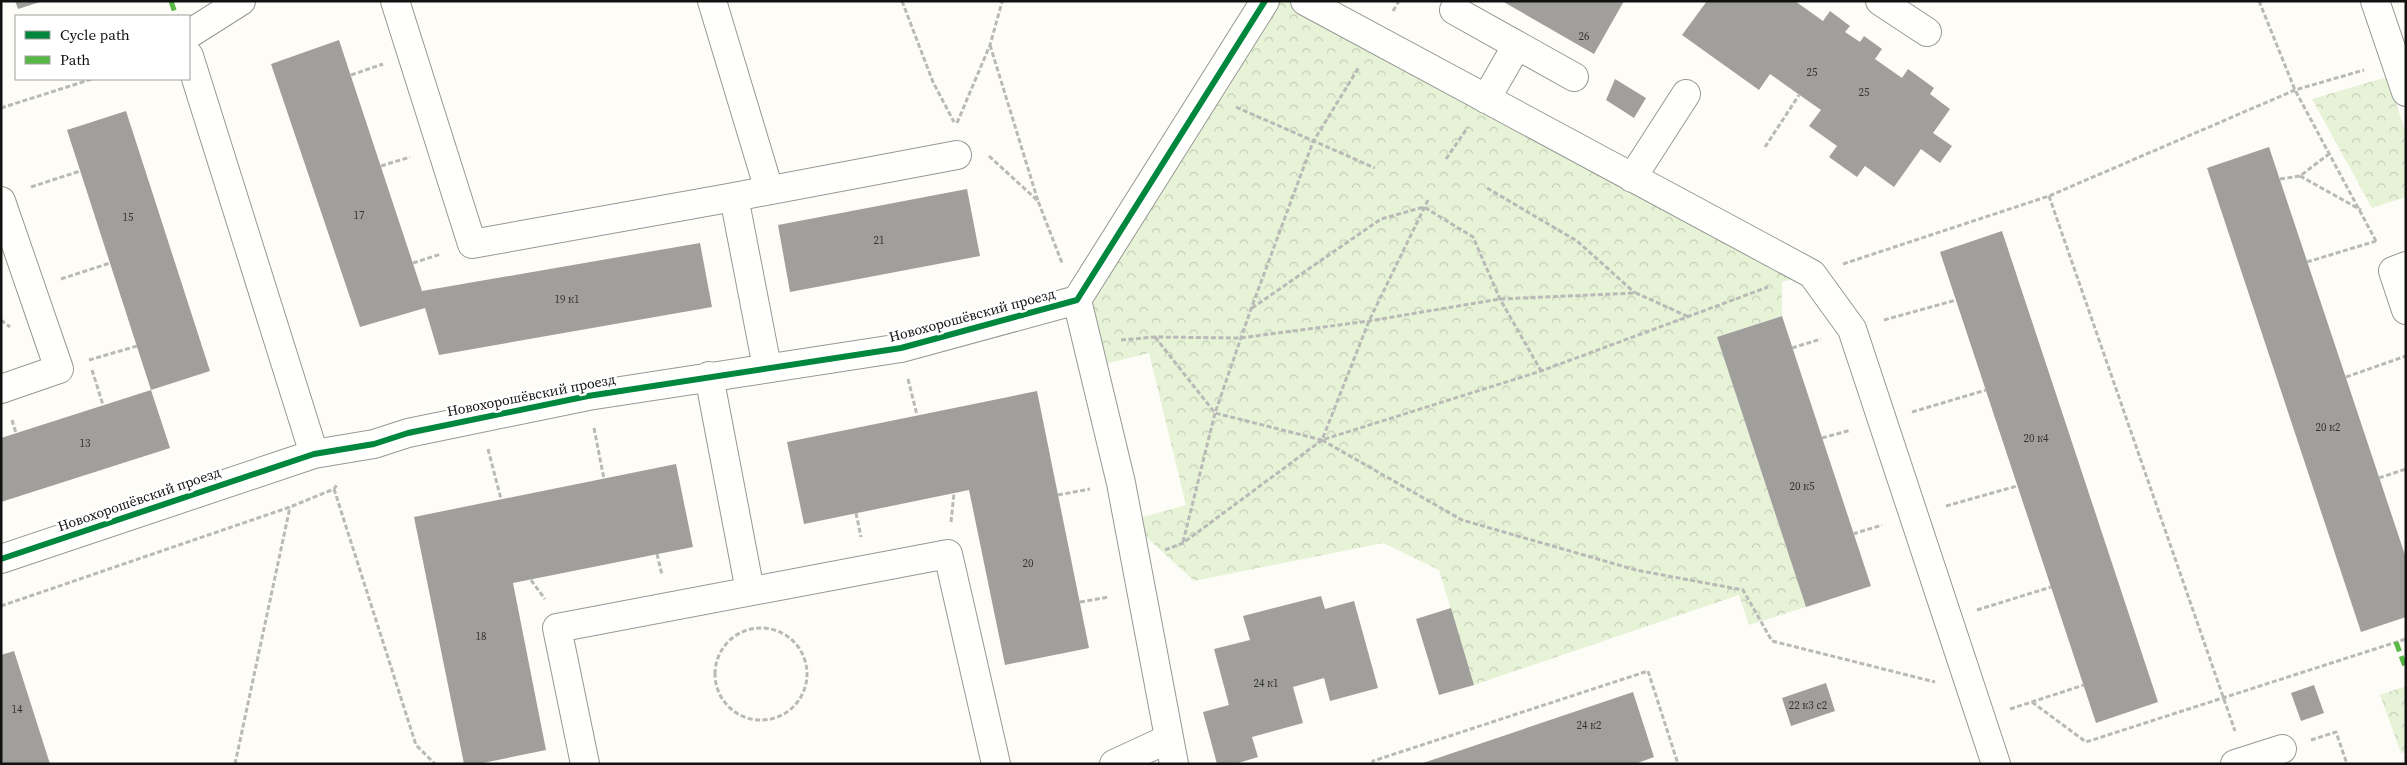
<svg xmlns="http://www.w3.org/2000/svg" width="2407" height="765" font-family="'Source Serif 4',serif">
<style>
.park{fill:url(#park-crowns)}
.building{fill:#a19f9c}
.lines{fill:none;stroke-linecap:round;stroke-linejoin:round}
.minor-casing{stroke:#979795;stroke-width:30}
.path{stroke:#b9b9b8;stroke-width:3;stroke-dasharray:5 2.5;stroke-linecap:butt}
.minor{stroke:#fffffe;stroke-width:28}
.quiet{stroke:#58b947;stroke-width:5;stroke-dasharray:10 5;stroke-linecap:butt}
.cycleway-casing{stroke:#fff;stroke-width:9}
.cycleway{stroke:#00873e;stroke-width:6}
.labels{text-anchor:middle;stroke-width:5;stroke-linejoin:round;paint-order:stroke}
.number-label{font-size:11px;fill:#353434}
.street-label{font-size:14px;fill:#111;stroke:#fff}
</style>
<defs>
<pattern id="park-crowns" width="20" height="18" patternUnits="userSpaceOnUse" patternTransform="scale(1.25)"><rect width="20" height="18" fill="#e7f3d7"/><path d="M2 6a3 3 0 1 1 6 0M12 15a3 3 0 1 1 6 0" fill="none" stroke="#c5cfb8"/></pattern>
</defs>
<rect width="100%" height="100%" fill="#fdfcf7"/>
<path class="park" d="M1265,1h40l507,273 -30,8v34l-65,21 89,270 -57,18 -10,-30 -265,90 -35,-115 -56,-27 -189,38 -65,-60 57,-16 -37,-152 -56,14 -16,-67z
M2387,77l19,56v64l-34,11 -60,-109z
M2406,686v66l-5,1 -21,-58z"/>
<path class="building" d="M15,1h25v1l-22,7z
M1502,1h122l-30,53z
M1707,1h88l28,20 7,-10 20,15 -5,6 15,10 4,-6 18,13 -7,10 27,19 6,-9 26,19 -4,6 20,15 -17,24 19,13 -12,17 -19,-14 -27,38 -29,-21 -8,11 -28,-20 8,-11 -28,-20 12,-16 -51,-36 -11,16 -77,-55z
M339,40l83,251 278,-48 12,64 -273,48 -14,-47 -65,19 -89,-263z
M1615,79l31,19 -12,20 -28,-18z
M126,111l84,260 -59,19 -84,-260z
M2269,147l137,411v59l-45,15 -154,-464z
M967,189l13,67 -190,36 -12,-67z
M2002,231l156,471 -62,21 -156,-471z
M1782,316l89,270 -65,21 -89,-270z
M151,390l19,58 -169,54v-64z
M1037,391l52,257 -84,17 -36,-175 -165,34 -17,-82z
M676,464l17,83 -180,36 33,167 -68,14h-14l-50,-247z
M1321,596l4,13 29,-8 24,87 -48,13 -6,-23 -31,9 10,36 -51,14 6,20 -23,7h-18l-14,-52 26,-7 -15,-56 36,-9 -7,-24z
M1451,608l23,77 -35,10 -23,-76z
M14,651l36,113h-49v-109z
M1826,683l9,28 -44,15 -9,-28z
M2314,685l10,28 -23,8 -10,-28z
M1633,692l21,65 -19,7h-215z"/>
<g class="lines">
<g class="minor-casing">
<path id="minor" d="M395,1l77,243 262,-47 33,170
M712,1l57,189
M1305,1l507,273 40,55 144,435
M1880,1l47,31
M2375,1l31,91
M1454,10l120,67
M189,34l52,-33
M189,56l125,398
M1486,99l31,-54
M1632,178l54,-84
M734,197l223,-42
M1,201l58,168 -58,20
M2406,266l-13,5 13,39
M709,376l41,215
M1,559l313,-105 60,-10 34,-11 180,-37 313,-48 176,-48
M585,764l-28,-136 391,-74 48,210
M1114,764l54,-25
M1174,764l-53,-281 -44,-183 188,-299
M2235,764l47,-15"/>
</g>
<path class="path" d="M902,1l31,81 21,40
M2259,1l36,89 82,153
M1393,11l6,-10
M990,45l48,156
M351,75l32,-11
M1236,107l139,61
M1,108l91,-29
M957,123l33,-78 12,-43
M1765,147l34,-52
M989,156l49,45 24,62
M1446,159l22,-32
M381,166l29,-9
M2300,176l61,34
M2280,179l20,-3 29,-22
M31,187l49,-16
M1487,188l90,53 58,52
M2049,196l186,535
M1428,200l-59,121 -47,119 140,80 174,50 107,20 29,51 163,41
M2307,262l69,-21
M413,263l28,-9
M1843,264l206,-68 246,-106 69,-20
M61,279l49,-16
M1252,308l129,-89 43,-12 49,30 27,62 41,72
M1,320l9,7
M1884,320l72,-20
M1155,337l60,76 107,27
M1121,340l34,-3 85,1 129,-17 131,-22 136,-6 53,24
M1792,348l29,-9
M89,360l48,-14
M92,370l11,35
M2346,377l60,-21
M908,379l9,36
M1912,412l74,-22
M12,420l4,13
M594,428l10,51
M1822,438l29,-8
M488,449l13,50
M2379,478l27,-9
M334,489l82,256 19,19
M1058,495l32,-6
M1946,506l71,-20
M856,513l5,24
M951,522l3,-29
M1853,534l29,-9
M1183,542l32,-129 36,-104 62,-167 46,-75
M1165,550l18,-7 139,-103 219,-69 227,-84
M657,554l5,21
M531,580l14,19
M1080,602l29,-5
M1,606l289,-99 44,-18 4,-6
M1977,610l74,-23
M715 674a46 46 0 1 1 92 0a46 46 0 1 1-92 0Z
M2032,702l54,40 320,-103
M2010,709l74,-24
M2311,740l25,-8 11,32
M235,764l55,-257
M1373,764v-3l275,-90 30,93"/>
<use href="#minor" class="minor"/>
<path class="quiet" d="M171,1l5,15
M2396,642l10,27"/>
<g class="cycleway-casing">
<path id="cycleway" d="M1,559l313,-105 60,-10 34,-11 180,-37 313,-48 176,-48 188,-299"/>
</g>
<use href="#cycleway" class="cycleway"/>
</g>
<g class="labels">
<g class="number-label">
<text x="1584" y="40">26</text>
<text x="1812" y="76">25</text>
<text x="1864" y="96">25</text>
<text x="359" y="219">17</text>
<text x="128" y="221">15</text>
<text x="879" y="244">21</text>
<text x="567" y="303">19 к1</text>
<text x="2328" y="431">20 к2</text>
<text x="2036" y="442">20 к4</text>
<text x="85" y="447">13</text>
<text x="1802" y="490">20 к5</text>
<text x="1028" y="567">20</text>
<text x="481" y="640">18</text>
<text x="1266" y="687">24 к1</text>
<text x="1808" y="709">22 к3 с2</text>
<text x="17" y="713">14</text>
<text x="1589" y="729">24 к2</text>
</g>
<g class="street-label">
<text transform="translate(972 315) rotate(-15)" y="5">Новохорошёвский проезд</text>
<text transform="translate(531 395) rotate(-11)" y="5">Новохорошёвский проезд</text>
<text transform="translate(139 499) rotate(-19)" y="5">Новохорошёвский проезд</text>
</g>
</g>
<rect width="2407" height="765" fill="none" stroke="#111111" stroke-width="5"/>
<rect x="15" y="15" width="175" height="65" fill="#ffffff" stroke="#a0a0a0"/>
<rect x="25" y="31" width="25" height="8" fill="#00873e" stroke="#a0a0a0"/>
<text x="60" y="40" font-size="15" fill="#111111">Cycle path</text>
<rect x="25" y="56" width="25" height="8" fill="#58b947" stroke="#a0a0a0"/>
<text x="60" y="65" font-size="15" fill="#111111">Path</text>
</svg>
